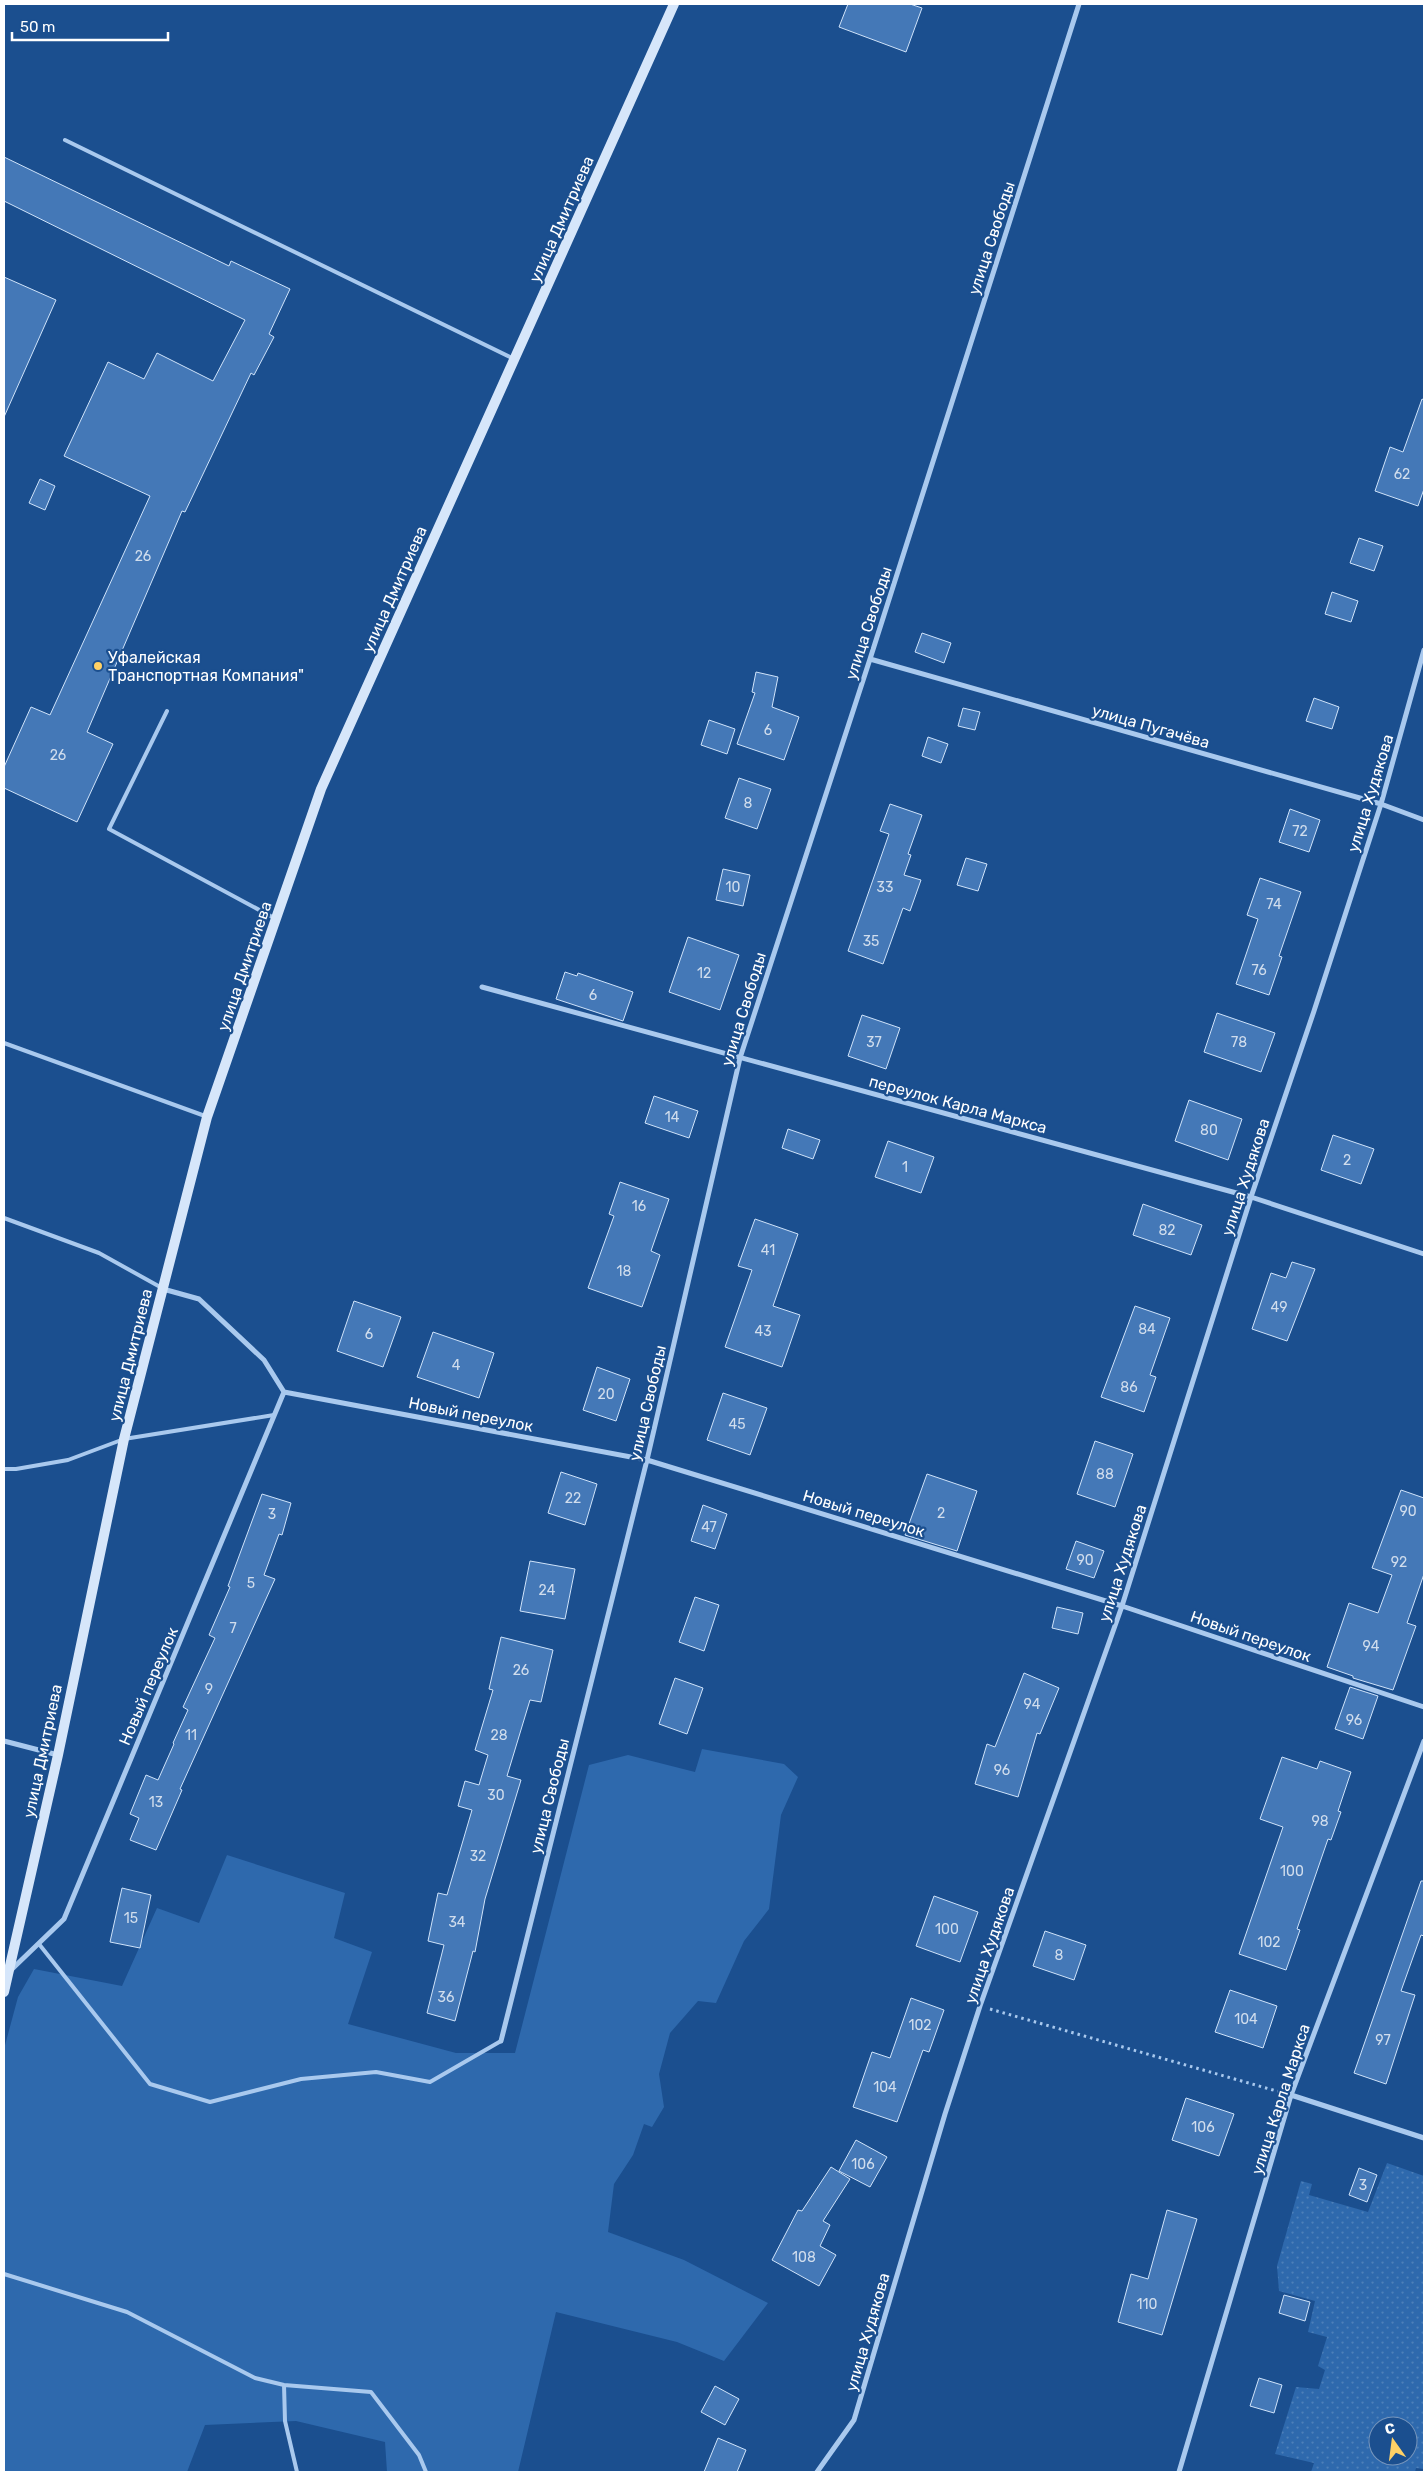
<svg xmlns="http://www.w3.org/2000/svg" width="1428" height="2476" font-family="Rubik,sans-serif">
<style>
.grass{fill:#2e69ad}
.garden{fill:url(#garden-dots);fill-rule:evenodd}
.building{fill:#4478b7;stroke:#cfe3fa}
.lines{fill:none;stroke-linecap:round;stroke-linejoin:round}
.path{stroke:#a9c9ee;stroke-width:3;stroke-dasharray:2.5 4;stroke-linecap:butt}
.lane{stroke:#a9c9ee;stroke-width:4}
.street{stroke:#a9c9ee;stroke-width:5}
.secondary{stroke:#d6e6fa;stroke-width:10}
.poi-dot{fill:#ffd166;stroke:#1b4f8f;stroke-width:2}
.labels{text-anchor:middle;stroke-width:4.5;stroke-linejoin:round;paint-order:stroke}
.number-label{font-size:14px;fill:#d0dded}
.street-label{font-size:16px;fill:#fff;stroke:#1b4f8f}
.poi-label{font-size:16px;fill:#fff;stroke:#1b4f8f;text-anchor:start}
</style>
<defs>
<pattern id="garden-dots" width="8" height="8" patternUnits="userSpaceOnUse" patternTransform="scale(1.25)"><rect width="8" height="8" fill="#2e69ad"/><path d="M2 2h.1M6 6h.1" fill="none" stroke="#4d80b9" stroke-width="1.8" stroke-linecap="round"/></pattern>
</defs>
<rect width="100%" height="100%" fill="#1b4f8f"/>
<path class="grass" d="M702,1749l82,15 14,13 -17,38 -12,94 -25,32 -28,62 -18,-2 -28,32 -11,41 5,33 -12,20 -8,-3 -11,31 -19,29 -6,48 76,28 84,43 -44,58 -47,-19 -121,-30 -38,160h-131l-2,-30 -89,-21 -91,4 -18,47h-183v-423l14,-52 16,-28 88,17 35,-78 42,15 28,-68 118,38 -11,45 38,14 -24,72 108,29h59l74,-288 39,-10 67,17z"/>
<path class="garden" d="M1387,2163l37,13v293l-8,-1 -1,4h-104l3,-9 -39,-9 21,-67 23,2 6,-19 -7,-4 9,-29 -19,-5 7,-31 -36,-10 -2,-25 24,-85 11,3 -3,11 59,17zM1378,2426h30v30h-30z"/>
<path class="building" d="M848,4h62l12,4 -16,44 -67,-25z
M4,157l225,109 2,-5 59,28 -21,45 5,3 -20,38 -3,-2 -66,139 -3,-1 -95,221 26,12 -36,78 -73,-34v-21l27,-60 19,8 100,-219 -86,-40 44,-94 36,17 13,-26 56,28 32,-61 -241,-119z
M4,277l52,23 -52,117z
M1422,399l2,1v89l-6,17 -43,-15 15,-44 13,5z
M40,479l15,7 -10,24 -16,-7z
M1359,538l24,8 -9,25 -24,-8z
M1332,592l26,9 -7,21 -26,-8z
M922,633l29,10 -7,20 -29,-11z
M756,672l22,5 -6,30 27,10 -15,43 -47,-16 18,-51 -3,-1z
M1314,698l25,9 -7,22 -26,-8z
M963,708l17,4 -5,18 -17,-4z
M709,720l26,9 -8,25 -26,-9z
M928,737l20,7 -7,19 -19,-7z
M739,778l32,11 -14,40 -32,-11z
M890,804l32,11 -14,39 3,1 -7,20 17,5 -11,31 -7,-3 -20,56 -35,-13 41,-117 -9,-3z
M1290,809l30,11 -11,32 -30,-10z
M966,858l21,6 -9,27 -21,-6z
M723,869l27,6 -7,31 -27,-6z
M1260,878l41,14 -22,64 3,1 -13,38 -33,-11 22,-65 -11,-4z
M688,937l51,18 -19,55 -51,-18z
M565,972l12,4 1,-3 55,19 -10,29 -67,-22z
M1217,1013l58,20 -14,39 -57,-20z
M862,1015l38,13 -14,41 -38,-13z
M654,1096l44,15 -9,27 -44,-15z
M1189,1100l53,19 -14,41 -53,-19z
M788,1129l32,11 -7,19 -31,-11z
M1333,1135l41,14 -13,35 -40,-14z
M888,1141l46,16 -13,36 -46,-16z
M620,1182l49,17 -18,52 9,4 -18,52 -54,-19 26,-72 -5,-2z
M1143,1204l59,21 -11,30 -58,-20z
M755,1219l43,15 -25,72 27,9 -18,52 -57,-20 27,-77 -14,-4z
M1292,1262l23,7 -28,72 -35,-12 19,-56 15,5z
M354,1301l47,16 -18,50 -46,-16z
M1135,1306l35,12 -20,57 6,2 -12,35 -43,-15z
M433,1332l61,21 -15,45 -62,-21z
M597,1367l33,12 -14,42 -33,-11z
M723,1393l44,15 -17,47 -43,-15z
M1095,1441l38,13 -18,53 -38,-13z
M561,1472l36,12 -12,41 -37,-12z
M927,1474l50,17 -20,60 -52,-16z
M1401,1490l23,8v76l-17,49 9,3 -23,64 -40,-12v-2l-26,-9 22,-64 29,10 14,-38 -20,-7z
M262,1494l29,9 -9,32 -3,-1 -15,41 11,4 -95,210 2,1 -26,60 -26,-10 9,-22 -9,-4 16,-39 12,5 16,-36 -1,-1 15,-33 -5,-3 32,-69 -6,-3 21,-48 -2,-1z
M703,1505l24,9 -12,35 -24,-8z
M1076,1541l28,10 -10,27 -28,-9z
M530,1561l45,8 -10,50 -45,-8z
M695,1597l24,8 -15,46 -25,-9z
M1057,1607l26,6 -5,21 -26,-6z
M501,1637l52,13 -12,52 -11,-2 -23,76 14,4 -36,119 -10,53 -2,-1 -18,70 -28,-8 17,-68 -16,-4 10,-48 9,2 25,-85 -14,-4 7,-25 14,4 9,-30 -13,-5 18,-60 -4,-1z
M1024,1673l35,15 -19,46 -3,-1 -19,64 -43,-13 12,-40 8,3z
M675,1678l28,10 -16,46 -28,-10z
M1350,1687l28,9 -15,43 -28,-10z
M1282,1757l35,12 3,-8 31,11 -13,39 3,1 -10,28 -3,-1 -31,90 3,1 -14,40 -47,-16 44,-127 -23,-8z
M1421,1881h3v55l-3,-1 -20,56 14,4 -29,89 -32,-11z
M122,1888l29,7 -11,53 -30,-6z
M934,1896l44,16 -18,50 -44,-16z
M1045,1931l41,14 -12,35 -41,-14z
M1230,1990l47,16 -14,42 -48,-16z
M911,1998l33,12 -15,42 -6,-2 -26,72 -44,-15 19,-55 18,6z
M1186,2098l48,16 -15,42 -47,-16z
M856,2140l31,17 -17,30 -31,-16z
M831,2167l19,12 -27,42 7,4 -10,21 16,9 -17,31 -47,-26 26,-50 4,1z
M1359,2168l18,7 -10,27 -18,-7z
M1167,2210l30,9 -35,116 -44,-13 13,-48 17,5z
M1284,2295l26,7 -5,19 -26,-8z
M1259,2378l23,7 -8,28 -24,-7z
M715,2386l24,13 -14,26 -24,-13z
M718,2438l28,12 -9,22h-33z"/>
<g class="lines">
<path class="path" d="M990,2009l290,83"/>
<path class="lane" d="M65,140l447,218
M167,711l-58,118 167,90
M4,1043l201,73
M4,1218l95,35 63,35
M4,1469h12l52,-9 56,-21 150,-24
M39,1944l111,140 60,18 91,-23 75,-7 54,10 71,-41
M4,2274l123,38 128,66 29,7 87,7 48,63 7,17
M284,2385l1,36 12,51"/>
<path class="street" d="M870,659l511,145 43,16
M482,987l769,210 173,57
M163,1289l36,10 65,61 20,32 363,68 475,146 302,101
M4,1741l54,14
M10,1971l54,-52 220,-527
M501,2041l146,-581 93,-402 130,-399 209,-655
M1291,2095l133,43
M817,2472l37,-52 91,-306 35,-108 142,-400 129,-409 63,-186 67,-207 43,-154
M1179,2472l112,-377 133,-354"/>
<path class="secondary" d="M4,1992l54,-237 66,-316 83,-322 114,-328 353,-785"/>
</g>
<circle class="poi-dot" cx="98" cy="666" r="5"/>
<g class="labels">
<g class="number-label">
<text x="1402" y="479">62</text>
<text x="143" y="561">26</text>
<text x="768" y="735">6</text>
<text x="58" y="760">26</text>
<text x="748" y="808">8</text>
<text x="1300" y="836">72</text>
<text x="733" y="892">10</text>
<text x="885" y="892">33</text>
<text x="1274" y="909">74</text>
<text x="871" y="946">35</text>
<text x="1259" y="975">76</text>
<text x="704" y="978">12</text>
<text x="593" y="1000">6</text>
<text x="874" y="1047">37</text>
<text x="1239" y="1047">78</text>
<text x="672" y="1122">14</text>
<text x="1209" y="1135">80</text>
<text x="1347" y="1165">2</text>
<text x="905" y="1172">1</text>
<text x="639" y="1211">16</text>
<text x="1167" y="1235">82</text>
<text x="768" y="1255">41</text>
<text x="624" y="1276">18</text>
<text x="1279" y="1312">49</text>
<text x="1147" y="1334">84</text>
<text x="763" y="1336">43</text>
<text x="369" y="1339">6</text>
<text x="456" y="1370">4</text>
<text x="1129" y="1392">86</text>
<text x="606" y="1399">20</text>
<text x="737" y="1429">45</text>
<text x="1105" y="1479">88</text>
<text x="573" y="1503">22</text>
<text x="1408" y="1516">90</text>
<text x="941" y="1518">2</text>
<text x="272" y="1519">3</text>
<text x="709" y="1532">47</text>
<text x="1085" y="1565">90</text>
<text x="1399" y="1567">92</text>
<text x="251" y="1588">5</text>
<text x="547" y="1595">24</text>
<text x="233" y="1633">7</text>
<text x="1371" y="1651">94</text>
<text x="521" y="1675">26</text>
<text x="209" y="1694">9</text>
<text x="1032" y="1709">94</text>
<text x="1354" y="1725">96</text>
<text x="191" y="1740">11</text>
<text x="499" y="1740">28</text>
<text x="1002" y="1775">96</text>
<text x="496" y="1800">30</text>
<text x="156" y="1807">13</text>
<text x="1320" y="1826">98</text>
<text x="478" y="1861">32</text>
<text x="1292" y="1876">100</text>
<text x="131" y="1923">15</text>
<text x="457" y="1927">34</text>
<text x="947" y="1934">100</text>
<text x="1269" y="1947">102</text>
<text x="1059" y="1960">8</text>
<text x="446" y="2002">36</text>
<text x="1246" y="2024">104</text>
<text x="920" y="2030">102</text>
<text x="1383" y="2045">97</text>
<text x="885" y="2092">104</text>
<text x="1203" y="2132">106</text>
<text x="863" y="2169">106</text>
<text x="1363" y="2190">3</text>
<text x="804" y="2262">108</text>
<text x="1147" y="2309">110</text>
</g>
<g class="street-label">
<text transform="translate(561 219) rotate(-66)" y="6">улица Дмитриева</text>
<text transform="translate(991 238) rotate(-72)" y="6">улица Свободы</text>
<text transform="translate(394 589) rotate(-66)" y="6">улица Дмитриева</text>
<text transform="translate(868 623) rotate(-72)" y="6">улица Свободы</text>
<text transform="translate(1151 726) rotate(16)" y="6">улица Пугачёва</text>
<text transform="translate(1370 793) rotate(-73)" y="6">улица Худякова</text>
<text transform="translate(244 966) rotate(-71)" y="6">улица Дмитриева</text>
<text transform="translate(743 1009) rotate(-73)" y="6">улица Свободы</text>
<text transform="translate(958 1104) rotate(15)" y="6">переулок Карла Маркса</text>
<text transform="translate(1245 1177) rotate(-72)" y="6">улица Худякова</text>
<text transform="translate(130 1355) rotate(-76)" y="6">улица Дмитриева</text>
<text transform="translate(647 1403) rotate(-77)" y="6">улица Свободы</text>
<text transform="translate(471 1414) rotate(11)" y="6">Новый переулок</text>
<text transform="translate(864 1513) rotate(17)" y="6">Новый переулок</text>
<text transform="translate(1122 1563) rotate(-72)" y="6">улица Худякова</text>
<text transform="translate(1251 1636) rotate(19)" y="6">Новый переулок</text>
<text transform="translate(148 1686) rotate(-67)" y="6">Новый переулок</text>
<text transform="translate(42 1751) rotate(-78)" y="6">улица Дмитриева</text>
<text transform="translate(549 1796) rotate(-76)" y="6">улица Свободы</text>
<text transform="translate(989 1945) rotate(-71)" y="6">улица Худякова</text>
<text transform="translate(1280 2099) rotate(-72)" y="6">улица Карла Маркса</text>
<text transform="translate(867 2332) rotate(-74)" y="6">улица Худякова</text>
</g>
<g class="poi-label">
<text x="108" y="663">Уфалейская<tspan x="108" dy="18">Транспортная Компания"</tspan></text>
</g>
</g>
<rect width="1428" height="2476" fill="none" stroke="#ffffff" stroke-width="10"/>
<g transform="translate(1393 2441) rotate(346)"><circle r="24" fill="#1b4f8f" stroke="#7695bc"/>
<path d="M0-4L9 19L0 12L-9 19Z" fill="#ffd166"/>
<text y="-8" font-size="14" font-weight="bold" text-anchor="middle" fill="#ffffff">С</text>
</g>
<path d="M12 32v8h156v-8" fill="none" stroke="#ffffff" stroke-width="2.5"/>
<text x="20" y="32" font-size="15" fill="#ffffff" stroke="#1b4f8f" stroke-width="4" paint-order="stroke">50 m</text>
</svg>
